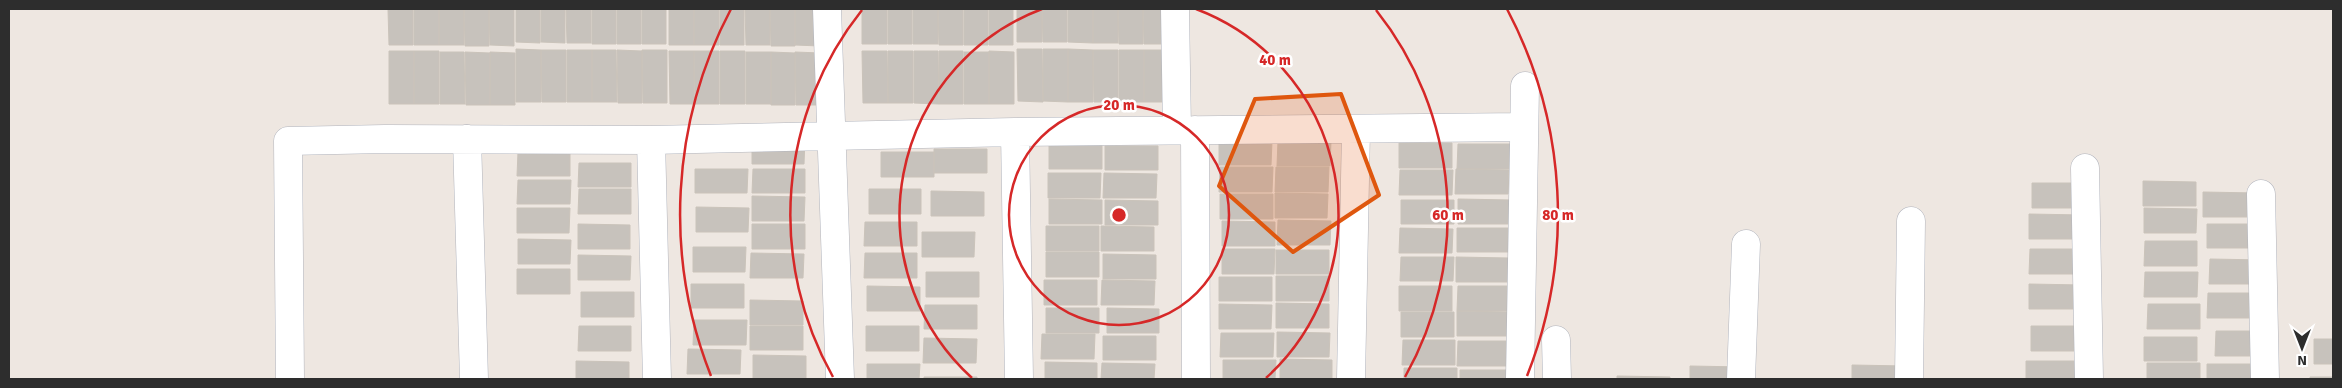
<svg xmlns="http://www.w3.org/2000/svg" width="2342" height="388" font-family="Signika,sans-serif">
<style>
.building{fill:#c7c2bc;stroke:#cac3ba}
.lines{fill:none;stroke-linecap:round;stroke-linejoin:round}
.minor-casing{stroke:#b1b4bd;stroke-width:29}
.minor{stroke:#fff;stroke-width:28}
.marked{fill:#df570e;fill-opacity:0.2;stroke:#df570e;stroke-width:4;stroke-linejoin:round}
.ring{fill:none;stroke:#d62828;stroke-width:2.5}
.centre{fill:#d62828;stroke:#fff;stroke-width:2.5}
.ring-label{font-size:15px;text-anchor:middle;font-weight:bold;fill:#d62828;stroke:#fff;stroke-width:5;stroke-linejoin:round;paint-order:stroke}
</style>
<rect width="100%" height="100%" fill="#eee7e1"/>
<path class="building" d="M388,9h25v36h-24z
M414,9h25v36h-25z
M439,9h25v36h-25z
M464,9h25v37h-24z
M489,9h25v37l-24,-1z
M516,9h24v34l-24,-1z
M541,9h24v34l-24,-1z
M566,9h25v34h-24z
M592,9h24v35h-24z
M617,9h24v35h-24z
M642,9h24v35h-24z
M669,9h25v36h-25z
M694,9h25v36h-25z
M720,9h24v36h-24z
M745,9h25v36h-24z
M770,9h25v37h-24z
M795,9h25v37l-25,-1z
M862,9h25v35h-25z
M888,9h24v35h-24z
M913,9h25v35h-25z
M938,9h25v36h-24z
M964,9h24v36h-24z
M989,9h24v36h-24z
M1017,9h25v33h-25z
M1042,9h25v33h-24z
M1068,9h25v34l-25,-1z
M1093,9h25v34h-25z
M1118,9h25v35h-24z
M1143,9h25v35h-24z
M516,49l25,1v52h-25z
M1017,49h25l1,53 -25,-1z
M1043,49h25v53l-25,-1z
M1068,49l25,1v52h-25z
M541,50h25v52h-24z
M567,50h25v52h-25z
M592,50h24l1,52h-25z
M617,50l25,1v52h-24z
M642,50h25v53h-24z
M1093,50h25v52h-24z
M1119,50h25v52h-25z
M1144,50h25v52h-25z
M389,51h25v53h-25z
M414,51h25v53h-25z
M669,51h25v53h-24z
M694,51h25v53h-24z
M720,51h25v53h-25z
M862,51h25l1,52h-25z
M888,51h25v52h-25z
M914,51h24l1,53 -25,-1z
M939,51h24v53h-24z
M989,51l25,1v52h-25z
M440,52h24l1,52h-25z
M465,52l25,1v52h-24z
M490,52l25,1v52h-25z
M746,52h25v52h-25z
M771,52l24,1v52h-24z
M795,52l25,1v52h-24z
M964,52h25v52h-25z
M752,139h53l-1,25h-52z
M1219,140l53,1 -1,24h-52z
M1278,141h53l-1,25h-53z
M1399,143h53v25h-53z
M1049,144h53v25h-53z
M1458,144h53l-1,25h-53z
M1105,146h53v24h-53z
M934,149h53v24h-53z
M518,152h52v24h-53z
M881,152h53v25h-53z
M579,163h52v24h-53z
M1220,167h53l-1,25h-53z
M1276,167h53l-1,25h-53z
M695,169h53l-1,24h-52z
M753,169h52v24h-53z
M1456,169l53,1 -1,24h-53z
M1400,170h53l-1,25h-53z
M1048,173h53l-1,25h-52z
M1104,173l53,1 -1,24h-53z
M518,180h53l-1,24h-53z
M2143,181l53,1v24h-53z
M2032,183h53v25h-53z
M579,189h52v25h-53z
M869,189h52v25h-52z
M931,191l53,1v24h-53z
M2203,192l53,1 -1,24h-52z
M1275,193l53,1 -1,24h-52z
M1220,194h53v25h-53z
M752,196l53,1 -1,24h-52z
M1049,199l53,1v24h-53z
M1458,199l53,1v24h-53z
M1105,200l53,1v24h-53z
M1401,200h53v24h-53z
M696,207l53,1 -1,24h-52z
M517,208h53l-1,25h-52z
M2144,208l53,1 -1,24h-52z
M2029,214l53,1 -1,24h-52z
M1278,220l53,1 -1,24h-53z
M1222,221l53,1v24h-53z
M865,222h52v24h-53z
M578,224l52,1v24h-52z
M752,224h53v25h-53z
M2207,224h52v24h-52z
M1046,226h53v25h-53z
M1101,226l53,1v24h-53z
M1400,228l53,1 -1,24h-53z
M1457,228h53v24h-53z
M922,232h53l-1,25h-52z
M518,239l53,1 -1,24h-52z
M2145,241h52v25h-53z
M693,247h53l-1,25h-52z
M1222,249h53l-1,25h-52z
M2030,249h52v25h-53z
M1276,250h53v24h-53z
M1046,252h53v25h-53z
M751,253l53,1 -1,24h-53z
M865,253h52v25h-53z
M1103,254l53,1v24h-53z
M578,255l53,1 -1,24h-52z
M1401,257h53l-1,24h-53z
M1456,257l53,1v24h-53z
M2210,259l53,1 -1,24h-53z
M517,269h53v25h-53z
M926,272h53v25h-53z
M2145,272h53l-1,25h-53z
M1276,276h53v25h-53z
M1219,277h53v24h-53z
M1044,280h53v25h-53z
M1102,280l53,1 -1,24h-53z
M691,284h53v24h-53z
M2029,284l53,1v24h-53z
M867,286l53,1v24h-53z
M1399,286h53v25h-53z
M1458,286h52v25h-53z
M581,292h53v25h-53z
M2208,293h52v25h-53z
M750,300l53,1v24h-53z
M1276,303l53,1v24h-53z
M1219,304l53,1 -1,24h-52z
M2148,304h52v25h-53z
M925,305h52v24h-53z
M1046,308h53v25h-53z
M1107,308l52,1v24h-52z
M1457,311l53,1v24h-53z
M1401,312h53v25h-53z
M694,320h53l-1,25h-53z
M579,326h52v25h-53z
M750,326h53v24h-53z
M866,326h53v25h-53z
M2031,326h53v25h-53z
M2216,331h53l-1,25h-53z
M1277,332l53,1 -1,24h-52z
M1221,333h53l-1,24h-53z
M1042,334h53l-1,25h-53z
M1103,336h53v24h-53z
M2144,337h53v24h-53z
M924,338l53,1 -1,24h-53z
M2314,339h19v25h-19z
M1403,340h52v25h-53z
M1458,341h52v25h-53z
M688,349l53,1 -1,24h-53z
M753,355l53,1v23h-53z
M1280,359l52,1v19h-52z
M1223,360h53l-1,19h-52z
M576,361l53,1v17h-53z
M2026,361h53v18h-53z
M1045,362l52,1v16h-52z
M1102,363l53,1 -1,15h-53z
M2147,363h53v16h-53z
M867,364h53l-1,15h-52z
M2207,364h53v15h-53z
M1852,365l53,1v13h-53z
M1690,366l53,1v12h-53z
M1404,368h53v11h-53z
M1460,370h53v9h-53z
M1617,376l53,1v2h-53z
M924,377h53v2h-53z
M2310,377h23v2h-23z"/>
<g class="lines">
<g class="minor-casing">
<path id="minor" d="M827,9l13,370
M1175,9l2,121
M1195,130l1,249
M1015,132l509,-5
M467,139l7,240
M651,140l6,239
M2085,168l4,211
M2261,194l4,185
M1556,340l1,39
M290,379l-2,-238 97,-2 266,1 364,-8 4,247
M1351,379l5,-250
M1520,379l5,-293
M1741,379l5,-135
M1909,379l2,-158"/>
</g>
<use href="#minor" class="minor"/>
</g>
<path class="marked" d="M1341,94l38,101 -86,57 -74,-66 36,-87z"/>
<g class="ring">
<circle cx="1119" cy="215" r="110"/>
<path d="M972 378A220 220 0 0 1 1042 9M1196 9A220 220 0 0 1 1266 378"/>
<path d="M833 377A329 329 0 0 1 862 10M1376 10A329 329 0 0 1 1405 377"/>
<path d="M711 376A439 439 0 0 1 731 9M1507 9A439 439 0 0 1 1527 376"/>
</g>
<circle cx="1119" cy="215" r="8" class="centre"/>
<g class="ring-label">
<text x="1275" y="65">40 m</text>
<text x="1119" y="110">20 m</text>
<text x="1448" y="220">60 m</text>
<text x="1558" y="220">80 m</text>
</g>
<rect width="2342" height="388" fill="none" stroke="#2d2d2d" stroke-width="20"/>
<g transform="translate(2302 348) rotate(180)" stroke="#ffffff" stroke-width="4" paint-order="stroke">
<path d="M0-4L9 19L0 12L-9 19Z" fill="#2d2d2d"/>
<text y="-8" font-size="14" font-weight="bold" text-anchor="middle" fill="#2d2d2d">N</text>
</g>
</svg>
